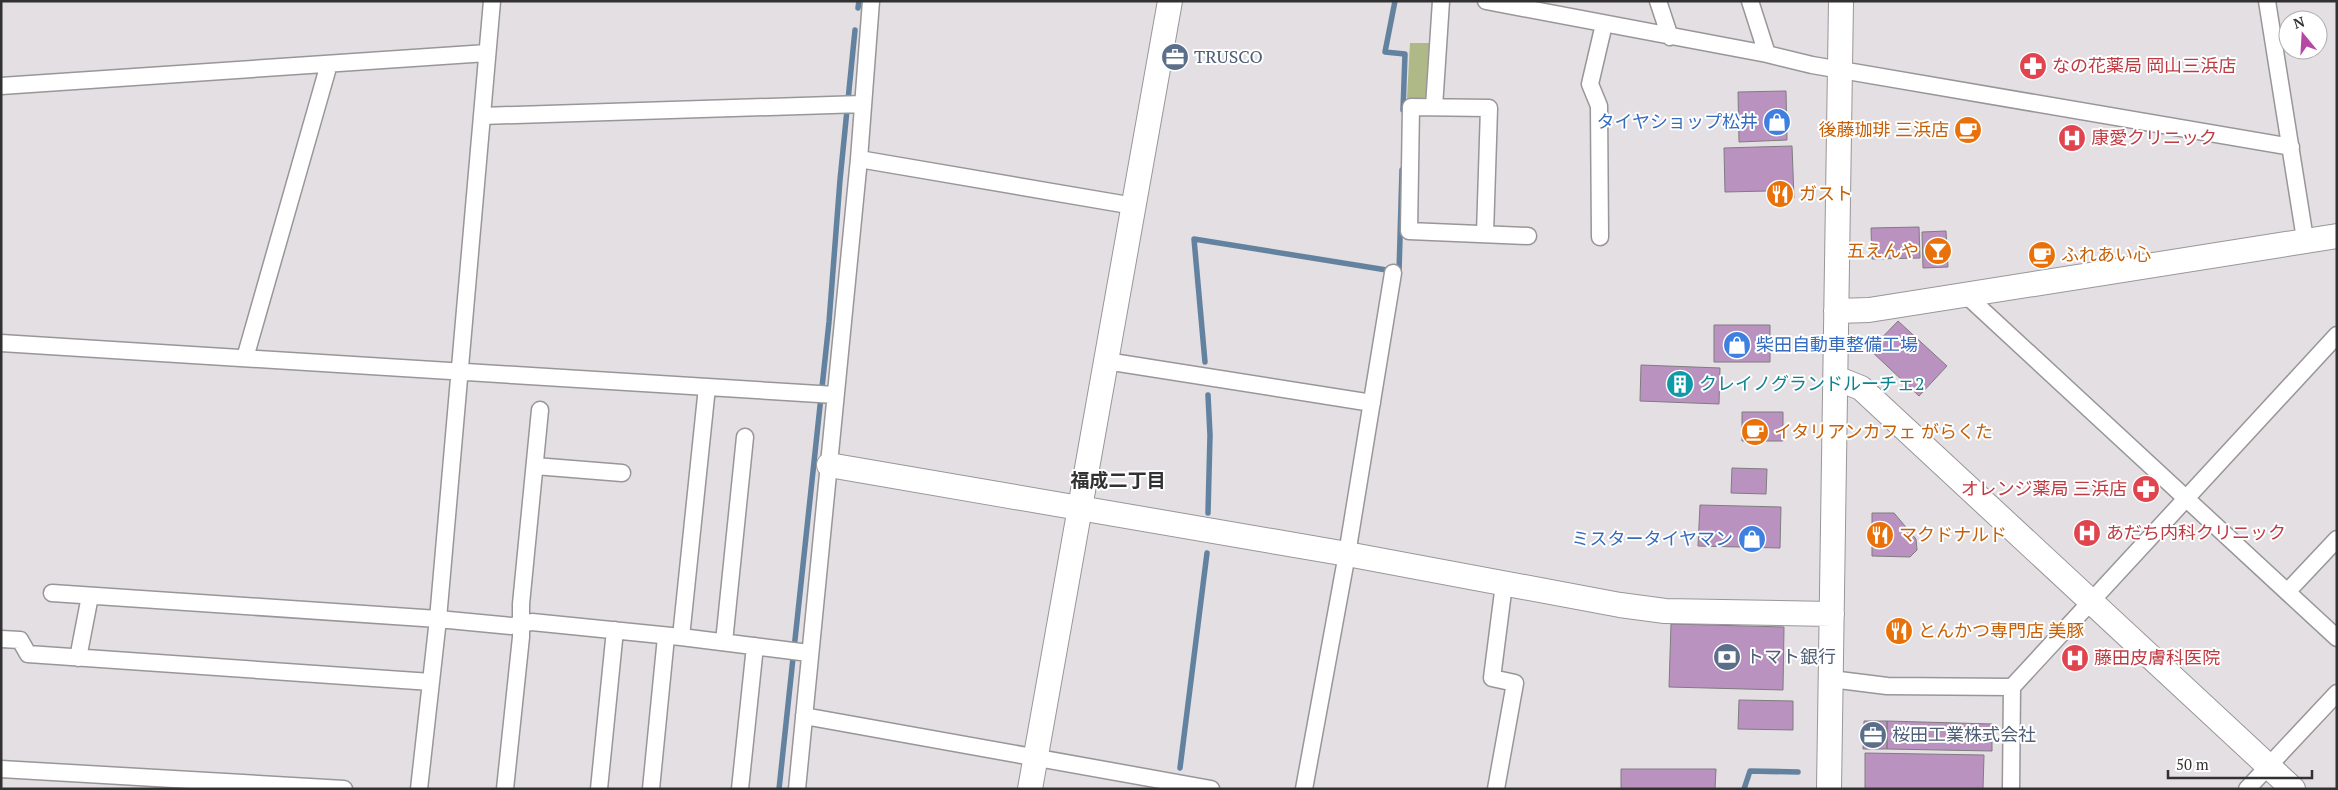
<svg xmlns="http://www.w3.org/2000/svg" width="2338" height="790" font-family="'PT Serif','Noto Sans JP',serif">
<style>
.green{fill:#aeb987}
.lines{fill:none;stroke-linecap:round;stroke-linejoin:round}
.stream{stroke:#63829f;stroke-width:5.5}
.building{fill:#b992bf;stroke:#7f7c7f}
.street-casing{stroke:#999699;stroke-width:19}
.secondary-casing{stroke:#999699;stroke-width:26}
.street{stroke:#fff;stroke-width:16}
.secondary{stroke:#fff;stroke-width:24}
.labels{text-anchor:middle;stroke-width:4;stroke-linejoin:round;paint-order:stroke}
.service-label{font-size:18px;fill:#4e5e75;stroke:#fff;text-anchor:start}
.health-label{font-size:18px;fill:#be3a42;stroke:#fff;text-anchor:start}
.shop-label{font-size:18px;fill:#366cbe;stroke:#fff;text-anchor:end}
.food-label{font-size:18px;fill:#c56008;stroke:#fff;text-anchor:start}
.culture-label{font-size:18px;fill:#0d838f;stroke:#fff;text-anchor:start}
.neighbourhood-label{font-size:19px;font-weight:bold;fill:#323132;stroke:#fff}
</style>
<rect width="100%" height="100%" fill="#e3dfe3"/>
<path class="green" d="M1410,43h22l-2,56 -23,-1z"/>
<g class="lines">
<path class="stream" d="M1395,1l-10,51 20,2 -2,56
M858,8l1,-7
M1205,362l-11,-123 205,33 3,-102
M1208,395l2,40 -2,78
M1180,768l27,-215
M779,789l50,-467 11,-142 15,-150
M1744,789l6,-18 48,1"/>
</g>
<path class="building" d="M1786,91l1,49 -48,2 -1,-50z
M1792,146l2,52 -25,1 -1,-8 -43,1 -1,-44z
M1919,227l1,31 -48,1 -1,-31z
M1946,231l2,36 -25,1 -1,-36z
M1898,321l49,45 -28,30 -49,-46z
M1714,325h56v37h-56z
M1641,365l79,3 -1,36 -79,-3z
M1742,412h41v29h-41z
M1732,468l35,1 -1,25 -35,-1z
M1700,505l81,2 -1,41 -82,-2z
M1872,513h22l22,26 1,11 -7,7 -38,-1z
M1671,624l113,3 -1,63 -114,-3z
M1739,700l54,1v29l-55,-1z
M1864,721h23v28h-24z
M1887,721l105,3v27l-105,-2z
M1865,753l119,2 -1,34h-118z
M1621,769h95l-1,20h-94z"/>
<g class="lines">
<g class="street-casing">
<path id="street" d="M1486,1l281,53 45,11 479,82
M1658,1l12,36
M1750,1l17,53
M2267,1l38,238
M1,86l486,-33
M1434,107l7,-106
M482,116l380,-12
M859,159l275,47
M1485,234l4,-126 -78,-1 -2,124 119,5
M1600,237l-1,-131 -9,-22 14,-60
M1966,295l371,343
M1,343l834,52
M245,358l84,-294
M1106,361l266,42
M535,466l87,7
M2287,592l50,-53
M52,593l386,26 73,7 21,-4 149,15 128,16
M681,637l26,-250
M1,639l19,1 8,14 403,28
M724,642l21,-205
M78,658l12,-62
M1831,679l56,7 125,1
M804,716l407,73
M1,769l343,20
M419,789l19,-170 54,-618
M505,789l16,-152v-33l19,-194
M599,789l16,-159
M651,789l15,-152
M740,789l15,-143
M797,789l62,-630 12,-158
M1304,789l43,-235 46,-281
M1496,789l19,-106 -23,-5 12,-94
M2011,789l1,-102 325,-352
M2247,789l90,-96"/>
</g>
<g class="secondary-casing">
<path id="secondary" d="M1836,311l33,-1 468,-74
M1836,378l25,10 432,401
M829,465l518,89 273,51 45,6 167,3
M1030,789l140,-788
M1829,789l12,-788"/>
</g>
<use href="#street" class="street"/>
<use href="#secondary" class="secondary"/>
</g>
<defs>
<g id="office-disc" transform="scale(1.4375)"><circle r="9.5" fill="#5c6f8a" stroke="#fff"/><path d="M-6-3h4V-5.5h4V-3h4V5H-6ZM-1-4.5V-3h2v-1.5ZM-6 0V1H6V0Z" fill="#fff"/></g>
<g id="pharmacy-disc" transform="scale(1.4375)"><circle r="9.5" fill="#e0444e" stroke="#fff"/><path d="M-2-6h4v4h4v4h-4v4h-4v-4h-4v-4h4Z" fill="#fff"/></g>
<g id="shop-disc" transform="scale(1.4375)"><circle r="9.5" fill="#3f7fe0" stroke="#fff"/><path d="M-5-2.5h2.3a2.7 3.5 0 0 1 5.4 0H5L5.5 6h-11ZM-1.5-2.5h3a1.5 2.3 0 0 0-3 0Z" fill="#fff"/></g>
<g id="cafe-disc" transform="scale(1.4375)"><circle r="9.5" fill="#e8710a" stroke="#fff"/><path d="M-5.5-4.5H6V0H3Q3 3.5 0 3.5H-2.5Q-5.5 3.5-5.5 0ZM3-3.2v2h1.7v-2ZM-6 4.5H4V6H-6Z" fill="#fff"/></g>
<g id="hospital-disc" transform="scale(1.4375)"><circle r="9.5" fill="#e0444e" stroke="#fff"/><path d="M-5-5h3v3.5h4V-5h3V5h-3V1.5h-4V5h-3Z" fill="#fff"/></g>
<g id="restaurant-disc" transform="scale(1.4375)"><circle r="9.5" fill="#e8710a" stroke="#fff"/><path d="M-5-6h1v4h1v-4h1v4h1v-4h1v5L-1.5 .5V6h-2V.5L-5-1ZM5-6V6H3V1.5H1.5Q1.5-4 5-6Z" fill="#fff"/></g>
<g id="bar-disc" transform="scale(1.4375)"><circle r="9.5" fill="#e8710a" stroke="#fff"/><path d="M-6-5H6L.8 .8V4.5H3.5V6h-7V4.5H-.8V.8Z" fill="#fff"/></g>
<g id="building-disc" transform="scale(1.4375)"><circle r="9.5" fill="#0f9aa8" stroke="#fff"/><path d="M-4-6H4V6H1V3H-1V6H-4ZM-2.5-4.3h1.7v1.8h-1.7ZM.8-4.3h1.7v1.8H.8ZM-2.5-1h1.7V.8h-1.7ZM.8-1h1.7V.8H.8Z" fill="#fff"/></g>
<g id="bank-disc" transform="scale(1.4375)"><circle r="9.5" fill="#5c6f8a" stroke="#fff"/><path d="M-6-4H6V4H-6ZM0-2.3a2.3 2.3 0 1 0 0 4.6a2.3 2.3 0 1 0 0-4.6Z" fill="#fff"/></g>
</defs>
<g fill-rule="evenodd">
<use href="#office-disc" x="1175" y="57"/>
<use href="#pharmacy-disc" x="2033" y="66"/>
<use href="#shop-disc" x="1777" y="122"/>
<use href="#cafe-disc" x="1968" y="130"/>
<use href="#hospital-disc" x="2072" y="138"/>
<use href="#restaurant-disc" x="1780" y="194"/>
<use href="#bar-disc" x="1938" y="251"/>
<use href="#cafe-disc" x="2042" y="255"/>
<use href="#shop-disc" x="1737" y="345"/>
<use href="#building-disc" x="1680" y="384"/>
<use href="#cafe-disc" x="1755" y="432"/>
<use href="#pharmacy-disc" x="2146" y="489"/>
<use href="#hospital-disc" x="2087" y="533"/>
<use href="#restaurant-disc" x="1880" y="535"/>
<use href="#shop-disc" x="1752" y="539"/>
<use href="#restaurant-disc" x="1899" y="631"/>
<use href="#bank-disc" x="1727" y="657"/>
<use href="#hospital-disc" x="2075" y="658"/>
<use href="#office-disc" x="1873" y="735"/>
</g>
<g class="labels">
<g class="service-label">
<text x="1194" y="63">TRUSCO</text>
<text x="1746" y="663">トマト銀行</text>
<text x="1892" y="741">桜田工業株式会社</text>
</g>
<g class="health-label">
<text x="2052" y="72">なの花薬局 岡山三浜店</text>
<text x="2091" y="144">康愛クリニック</text>
<text x="2127" y="495" text-anchor="end">オレンジ薬局 三浜店</text>
<text x="2106" y="539">あだち内科クリニック</text>
<text x="2094" y="664">藤田皮膚科医院</text>
</g>
<g class="shop-label">
<text x="1758" y="128">タイヤショップ松井</text>
<text x="1756" y="351" text-anchor="start">柴田自動車整備工場</text>
<text x="1733" y="545">ミスタータイヤマン</text>
</g>
<g class="food-label">
<text x="1949" y="136" text-anchor="end">後藤珈琲 三浜店</text>
<text x="1799" y="200">ガスト</text>
<text x="1919" y="257" text-anchor="end">五えんや</text>
<text x="2061" y="261">ふれあい心</text>
<text x="1774" y="438">イタリアンカフェ がらくた</text>
<text x="1899" y="541">マクドナルド</text>
<text x="1918" y="637">とんかつ専門店 美豚</text>
</g>
<g class="culture-label">
<text x="1699" y="390">クレイノグランドルーチェ2</text>
</g>
<g class="neighbourhood-label">
<text x="1118" y="487">福成二丁目</text>
</g>
</g>
<rect width="2338" height="790" fill="none" stroke="#323132" stroke-width="5"/>
<g transform="translate(2303 35) rotate(342)"><circle r="24" fill="#ffffff" stroke="#adadad"/>
<path d="M0-4L9 19L0 12L-9 19Z" fill="#b648a5"/>
<text y="-8" font-size="14" font-weight="bold" text-anchor="middle" fill="#323132">N</text>
</g>
<path d="M2168 770v8h144v-8" fill="none" stroke="#323132" stroke-width="2.5"/>
<text x="2176" y="770" font-size="15" fill="#323132" stroke="#ffffff" stroke-width="4" paint-order="stroke">50 m</text>
</svg>
